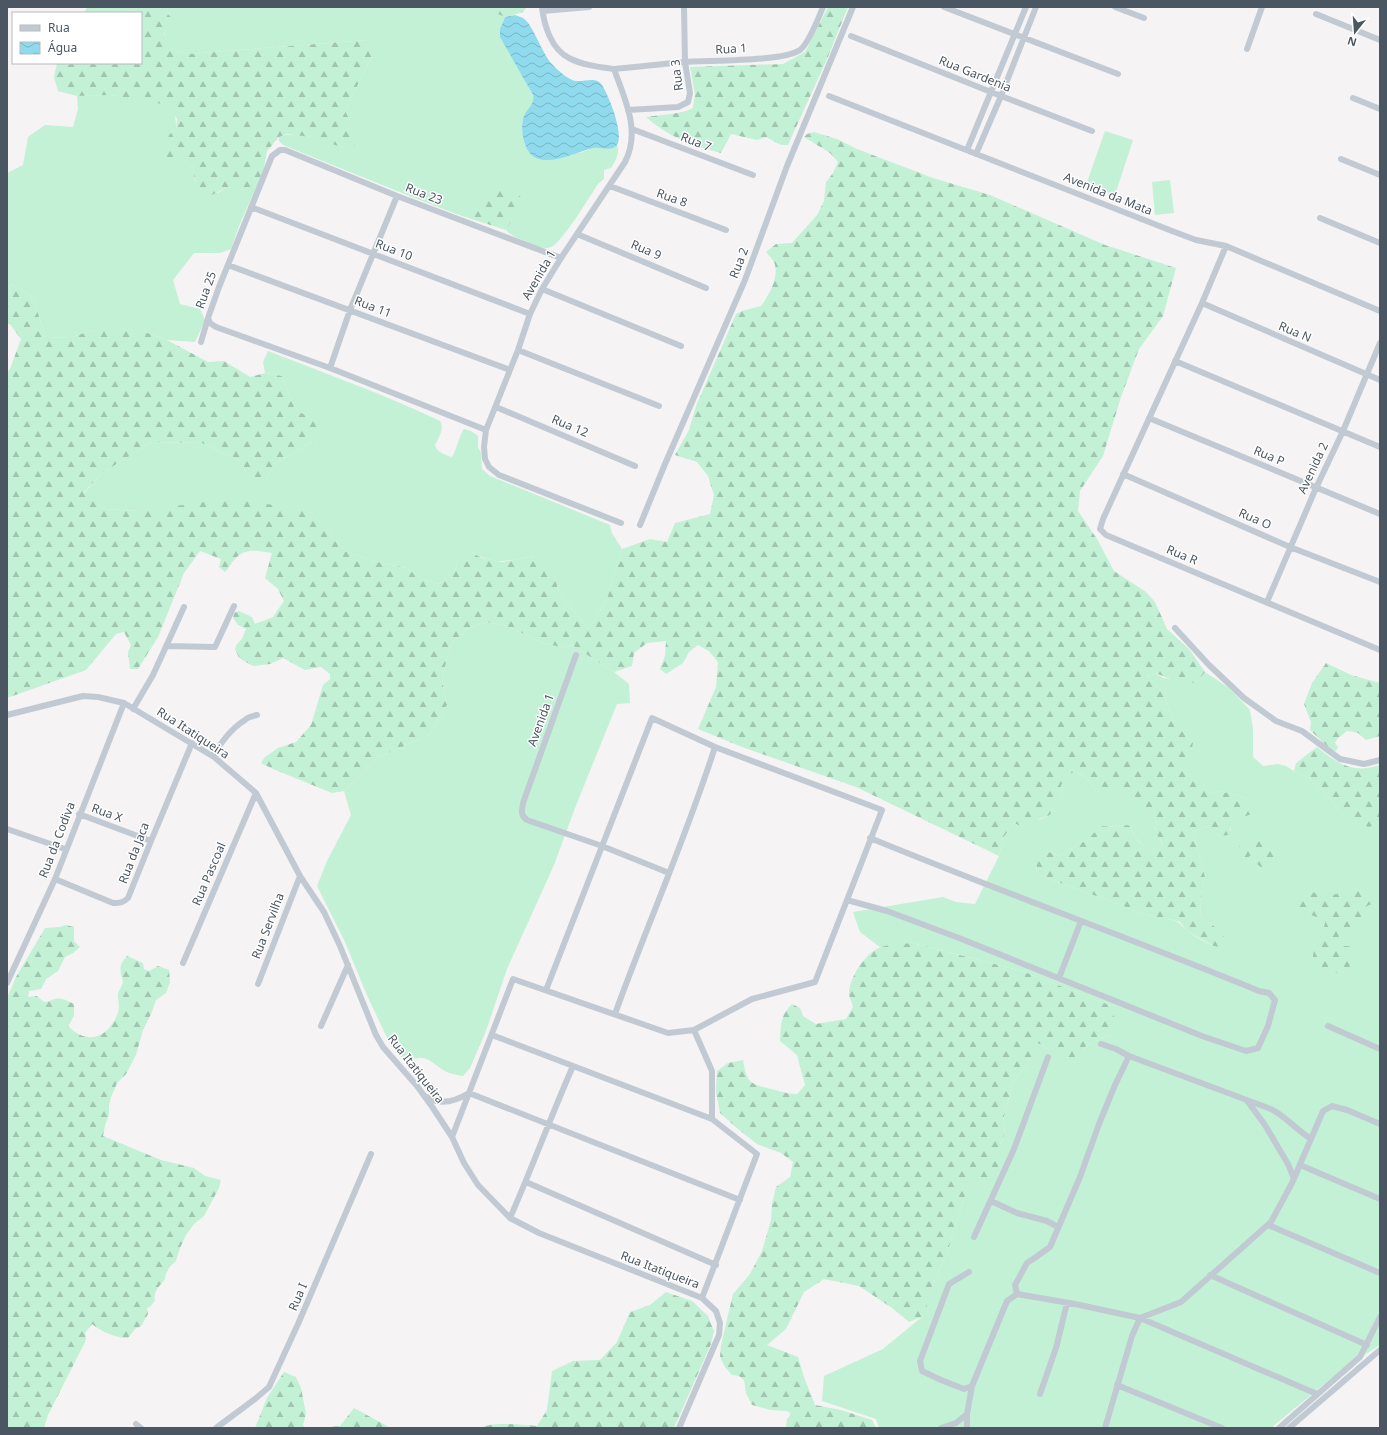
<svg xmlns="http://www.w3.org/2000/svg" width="1387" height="1435" font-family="'Noto Sans',sans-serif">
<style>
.grass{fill:#c3f1d5}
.forest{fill:url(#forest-firs)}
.water{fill:url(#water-waves)}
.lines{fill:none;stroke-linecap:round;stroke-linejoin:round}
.street{stroke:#c1cad2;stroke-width:6}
.labels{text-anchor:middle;stroke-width:3;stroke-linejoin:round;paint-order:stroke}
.street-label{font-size:12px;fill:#4a5661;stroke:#fff}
</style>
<defs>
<pattern id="forest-firs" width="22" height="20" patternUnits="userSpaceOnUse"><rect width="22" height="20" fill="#c3f1d5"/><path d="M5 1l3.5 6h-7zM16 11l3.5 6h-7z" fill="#a0c6b0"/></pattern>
<pattern id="water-waves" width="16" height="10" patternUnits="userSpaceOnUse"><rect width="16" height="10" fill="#90daee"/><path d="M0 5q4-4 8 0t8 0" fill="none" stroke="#78b4c4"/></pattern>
</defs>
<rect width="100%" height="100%" fill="#f5f3f3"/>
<path class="grass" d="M161,7h333l11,10 -3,6c8,20 15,39 24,58 2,6 7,12 7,17 1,7 -5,11 -8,17 -6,9 -1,24 1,33l54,5 13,-5 9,-1 8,2 5,-2 2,-3c3,8 -1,17 -6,24l-7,2v9l-6,5c-8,12 -37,60 -47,63 -8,3 -18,-2 -24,-5 -8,-3 -16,-6 -21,-12l9,-15 8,-9 -49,-2 -15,11 -47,-18 -129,-52 -4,-4v-4c21,-8 47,5 68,12l6,-23 -8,-15 27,-55 -5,-16 -179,14c-37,-7 -16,-27 -27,-47z
M111,95c14,2 49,5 59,13 6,5 6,13 6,21 -14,9 -8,18 -4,32h11l10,7 2,14 23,11 9,-6c13,3 20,5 31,-4l-19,43 -8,23 -11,4h-26l-21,27 7,24 20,5 5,11 -10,22 -28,-2 -25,-9 -48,-1 -22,7 -26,1 -13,-40 -21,-14 -5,6v-117l16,-8 5,-28 17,-12 28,2 5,-18 -1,-13z
M1105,131l28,9 -18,55 -29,-10z
M1170,180l4,33 -19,2 -3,-33z
M268,351c58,23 116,43 172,70 5,9 -2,16 -5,25 4,7 10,9 17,11 6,-10 6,-19 12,-28l7,2 7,5v11l3,6 1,16 8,7 120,49 2,8 10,16 -16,53 -17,27 -30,-35 -4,-17 -21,-21c-28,5 -38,10 -65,-5l-11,9 -3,11 -16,13 -17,-5 -16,-11 -33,-7 -28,-10 -35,-39 -172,-1 -33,-2 -22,-15 19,-21 50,-31 50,1 40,19 4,12 20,5 10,-16 38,-22 2,-19 -21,-13 -13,-33 -17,-3 -2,-11z
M486,622l21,4 36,17 17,4 12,-2 42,27 15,12 1,19 -13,1 -42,104 -21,57 -47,104 -21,62 -16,37 -7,8c-6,-1 -13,-2 -18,-5 -16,-9 -19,-20 -39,-8l-18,-23 -22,-47 -21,-51 -28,-56 10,-25 24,-46 -7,-24 33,-33 52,-23 18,-30 -5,-25 8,-35 17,-16z
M1205,672l24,16 21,22 3,19v28l10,9 15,-2 8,2 8,5 15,7 17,15 12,17 16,13 15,4 11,-4v522l-39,25 -70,58h-392l-3,-9 -54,-18 2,-25 59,-27 40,-33 9,-30 16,-36 18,-58 6,-13 12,1 16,-17v-18l5,-13 -2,-11 9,-37 21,-28 3,-13 7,2 10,9h28l5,-8 24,-12 2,-28 -90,-35 -109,-28 -33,4 -20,-15 -7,-20 90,-15 13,5 19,2 24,-48 4,-18 11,-15 9,4 27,-12 4,-9 8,-7 1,-6 -2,-7 3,-11c19,-8 25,6 34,19l17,-3 11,1 20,13 11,17 -2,7 8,16c-18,10 -26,-3 -33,-19l-3,-1 -12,2 -13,-1 -14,13 -29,17 -10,-4 -12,14 -1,8 123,45c22,-1 17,4 33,15 7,5 14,8 22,12l1,-19 -15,-10 2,-29 3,-11 -12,-45 13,-6 14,10 11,-6 -2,-7 3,-6 24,-6 -1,-6 -9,-7 -26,-7 -11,3 -11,-17 -11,-3 -7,-6 13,-25 -20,-22 -10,-28 -15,-16 2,-3 5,-1 8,5 34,4z"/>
<path class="forest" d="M87,7h74l3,4 8,7v11l-8,4c2,14 11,18 24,21l179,-14c4,5 6,9 5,16l-27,55 8,15 2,19 -3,3 -5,1 -36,-12 -24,-3 -8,3 -12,14 -3,17 -6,15 -8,6 -12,1 -11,-3 -15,8c-16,-3 -17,-13 -19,-27l-10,-7h-11l-7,-5c1,-13 0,-20 11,-27l1,-10 -6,-10 -9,-5 -51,-9 -34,1 -19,-5 -4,-14 3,-14h84v-50h-57z
M494,7h33l-4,5 -18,5 -7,-3z
M828,7h20l-21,52 -39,86h-7l-15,-8 -9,3 -26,-6 -10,19c-28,-7 -54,-17 -75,-36 13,-2 37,-3 47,-9l2,-14 -5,-27 93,-3 22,-12z
M814,132l23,7 20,10 76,29 57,17 115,50 71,23 -13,48 -24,33 -18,48 -18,59 -23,35 -2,20 19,28 17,32 32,21 9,10 12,27 22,20 16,23 -8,10 -14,2 -28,-11 -5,1 -2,2 15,17 10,28 20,22 -3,15 -10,10 7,6 11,2 11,18 11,-3 26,7 9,6 2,7c-8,5 -16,7 -25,6 -3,7 0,12 -4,18l-8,1 -14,-10 -13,6 12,45 -3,11 -2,29 15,10 16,18 -10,2 -7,-1 -20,-11 -8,-5 -6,-8 -10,-3h-11l-123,-45 1,-8 -3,-6 3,-8h12l10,4 29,-17 13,-13 14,1 12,-2 3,1c6,15 15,29 33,19 -3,-11 -11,-8 -6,-23 -11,-16 -21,-29 -42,-31l-5,5 -12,-2c-9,-13 -15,-27 -33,-19l-4,11 2,7 -1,7 -8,6 -4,9 -11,4 -8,10 -8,-2 -9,-4 -11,15 -4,18 -143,-69 -114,-40 -44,-18 18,-42 2,-25 -9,-11 -11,-6 -9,7 -6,11 -17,11 -6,-5 5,-13 1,-15 -19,2 -13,10 -2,13 -18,6 -42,-27 -12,2 -17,-4 -36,-17 -21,-4 -19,7 -17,16 -8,35 5,25 -18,30 -52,23 -33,33 -12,2 -59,-24 -12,-6 4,-6 13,-9 18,-6 15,-17 12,-40 7,-6v-5l-9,-7 -16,3 -22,-12 -13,6 -17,2 -14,-8 -4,-9 2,-5 5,-5 4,-10 -8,-4 -5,-7 1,-5 5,-2 13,6 3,7 18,-7 11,-16 -6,-12 -13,-11 7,-25c-15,-2 -26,-6 -37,6 -4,4 -6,9 -10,13l-6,-5 2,-8 -21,-8 -16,22 -26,64 -20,32h-8l-2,-17 3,-7 -7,-13 -8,2 -30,36 -79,28v-325l3,-4 11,-30 -11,-15h-3v-34l5,-6 21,14 13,40 26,-1 22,-7 24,-1 24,2 25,9 41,22 16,-1 26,16 15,-4 17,3 13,33 21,13 3,10 -5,9 -38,22 -10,16 -12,3 -8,-8 -4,-12 -40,-19 -50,-1 -50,31 -19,20 22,16 33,2 97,-13 75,14 35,39 28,10 33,7 16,11 17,5 16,-13 3,-11 6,-9h5l13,7 20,4 32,-6 11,3 10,18 4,17 30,35 17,-27 16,-53 28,-10 17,3 8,-19 35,-9 4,-19 -6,-19 -11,-14 -22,-7 14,-25 7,-24 40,-92 6,-3 19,-5c8,-11 19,-30 13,-44 -2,-3 -5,-7 -8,-10l10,-8 16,-1 25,-28 7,-14 2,-19 7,-9 5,-11 -8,-9 -26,-16 3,-3z
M510,188l12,10 1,9 -8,8 -9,15 -47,-15 31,-23z
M1326,663l25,12 29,8v53l-14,4 -8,-7 -11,-2 -10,8 -2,4 3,4 -2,4 -5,-1 -21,-20 1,-8 -7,-18 8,-21z
M1317,747c21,17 36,27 63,18v58l-11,4 -16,-4 -15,-13 -12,-17 -17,-15 -15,-7 2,-8z
M1244,838l15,2 14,7 3,10 -2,12 -3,2h-5l-9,-7 -1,-5 -3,-5 -8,5 -6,-2 -3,-4z
M1348,887c13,1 21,4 24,17l-5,2 -2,3c5,19 -8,23 -24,25l-3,4 1,8h10l5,11 -8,17 -6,2 -4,-4 -12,-2 -11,-6c-2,-19 10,-27 13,-45 -14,-3 -19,-4 -29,-15v-6l10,-5 15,-1 6,3 9,-1 3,-4z
M66,925l8,2v14l6,6 -7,6 -8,4 -7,14 -12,8 -5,10 -12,2 -1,6 9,-1 7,6c4,0 6,-1 10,-3 7,-2 14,2 20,5v12l-6,10c20,20 40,12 50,-13 2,-6 0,-13 0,-19 1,-4 4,-8 5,-12 -3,-12 -5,-16 4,-26l16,7 1,6 5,2 9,-5 11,4 1,12 -4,11 -10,7 -5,14 -8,16 -7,25 -10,19 -9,9 -6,14 -2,8v10l-4,10 -2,11 58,24 33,8 11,8 16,4 -2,8 -15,28 -10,8 -8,11 -6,13 -4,13c-6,4 -11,12 -11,18 -5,7 -12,12 -10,21l-4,6 -4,2 1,6 -7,12 -6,3 -7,9c-12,0 -26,-6 -36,-14l-7,9 1,5 -1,4 -37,73 -4,13h-37v-430l9,-21 29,-49 14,-1z
M913,943l109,28 90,35 3,16 -5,12 -24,12 -5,8 -11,5 -17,-5 -10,-9 -7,-2v6l-3,7 -21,28 -9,37 2,11 -5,13v18l-6,13 -10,4h-12l-6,12 -18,58 -16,36 -8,30 -15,6 -17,-14 -33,-22 -35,-7 -20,13 -18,37 -19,16 31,12 6,20 11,28 26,5 31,10 4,8h-90l1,-9 3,-3v-3l-3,-2 -17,-1 -18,-5 -6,-12 -2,-13 -5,-4 -7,-1 -7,-8 -5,-10 1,-12 12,-51 17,-20 12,-23 9,-31 1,-16 4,-17 14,-10 3,-15 -12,-9 -24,-9 -19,-15 -18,-16 -4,-21 1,-21 11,-8 15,-3c4,23 7,24 28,29 9,2 16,5 26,5l8,-9 -8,-30 -17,-14c1,-17 0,-25 12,-37l8,4 3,8 13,8 30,-5 7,-12c-1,-4 -3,-8 -4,-12 -1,-16 17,-43 32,-48 10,-3 22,-3 32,-4z
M666,1292l26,9 16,15 6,15 -3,13 -37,84h-194c14,-7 41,-3 57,-2l10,-16 5,-39 21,-10 27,-1 17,-18 13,-30 20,-7z
M284,1372l12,5 5,11 5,26 -3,11 2,3h-50l12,-30z
M354,1408l33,18 1,2h-68l20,-2z"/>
<path class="water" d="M515,15c2,1 6,2 8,3 10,6 19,36 29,46 4,5 18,17 24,17 9,1 20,-5 26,4 6,9 25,54 13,62 -6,4 -15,0 -21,1 -18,3 -54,25 -67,1 -4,-8 -7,-23 -3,-33 3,-8 11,-11 9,-21l-33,-58v-8l5,-12z"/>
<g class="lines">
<path class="street" d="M542,7c2,18 9,42 27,51 13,7 30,9 45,11 11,31 27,62 11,93l-64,96 -19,31 -12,25 -12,36 -32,80 -2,17 1,12 4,8 10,8 122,48
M944,7l174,67
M1115,7l29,11
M543,11l46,-4
M1316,14l64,26
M851,36l150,60 91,35
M1247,49l15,-42
M614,69c24,-2 47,-5 70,-7 25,-2 98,0 116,-12 8,-6 19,-33 23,-43
M829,96l343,135 24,9 30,6 154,65
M1353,98l27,11
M628,110l50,-3 10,-5 2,-9 -5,-31 -1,-55
M632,129l121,46
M967,150l59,-143
M976,154l25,-58 35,-89
M1341,159l39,16
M610,186l116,44
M251,207l279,107
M1320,218l60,25
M577,234l129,54
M1226,246l-24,57 -99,216 -3,10 6,6 274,115
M228,265l282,105
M542,289l139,57
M1202,303l178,77
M201,342l7,-24
M518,350l141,56
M1175,361l205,86
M330,368l20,-58 47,-114
M496,407l139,59
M1149,418l231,96
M486,430l-156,-62 -114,-41 -6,-4 -2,-5 11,-31 53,-131 8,-6h5l112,46 164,62
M1123,474l167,73 90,35
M640,525l25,-61 80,-184 42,-114 66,-159
M1267,602l49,-114 27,-57 37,-88
M1175,628l34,37 35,33 32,23 26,10 38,28 24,5 16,-4
M166,646l49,1 19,-41
M576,655l-53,148c-1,8 -3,12 4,17l75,26 67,27
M133,709l20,-34 31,-68
M7,715l76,-19 15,1 26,6 90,54 42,36 44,83 24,36 16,34 36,89 7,12 34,39 16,22 19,29 12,26 14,22 32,33 29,15 163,65 14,13 4,12 -1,12 -40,93
M715,747l167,63 -35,90
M213,756c7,-13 19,-28 32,-36 3,-3 8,-4 12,-5
M79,814l72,27
M7,829l58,20
M55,879l58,24c7,0 10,0 15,-5l23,-57 41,-98
M183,963l73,-170
M1059,978l22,-57
M7,983l48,-104 69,-176
M258,984l42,-108
M546,990l106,-272 63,29c-29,91 -68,178 -100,267
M321,1026l27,-61
M1328,1026l52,23
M694,1030l18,41v48
M492,1035l220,84 45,35 -55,144
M1101,1044l15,5 13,7
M427,1097c14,9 29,4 42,-4l271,107
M1248,1102l17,23 23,39 6,15
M452,1137l61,-158 155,54 26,-3 58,-31 63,-17 32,-82 40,11 72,27 243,98 44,15 12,-3 10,-22 7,-26 -6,-7 -10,-2c-129,-53 -260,-100 -389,-153
M1300,1165l80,34
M526,1182l190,83
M991,1201l26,12 30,8 11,6
M510,1218c22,-50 41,-102 63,-152
M1268,1225l112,48
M974,1237l40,-88 34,-92
M969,1272l-20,12 -29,77 2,10 19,9 23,9 8,-3
M1210,1275l157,70
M1017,1294l-2,-9 12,-22 9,-6 14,-10 30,-70 19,-53 16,-39 14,-29 142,53c15,8 26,21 40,30
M1117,1385l105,43
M1040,1394l16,-46 11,-45
M136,1424l5,4
M216,1428l39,-29 14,-12 29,-63 73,-170
M941,1428l15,-5 11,-9
M967,1428v-14l5,-28 35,-85 10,-7 58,10 65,14 41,-16 90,-80 21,-39 31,-72 9,-5 15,4 33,14
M1105,1428l27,-92 8,-18 177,76
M1279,1428l81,-71 20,-40
M1289,1428l91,-78"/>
</g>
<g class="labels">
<g class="street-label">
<text transform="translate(731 49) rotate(-3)" y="4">Rua 1</text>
<text transform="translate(975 74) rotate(22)" y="4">Rua Gardenia</text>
<text transform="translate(677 75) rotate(-97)" y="4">Rua 3</text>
<text transform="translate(696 142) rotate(21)" y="4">Rua 7</text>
<text transform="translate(424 194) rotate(21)" y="4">Rua 23</text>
<text transform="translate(1108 194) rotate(22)" y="4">Avenida da Mata</text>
<text transform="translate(672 198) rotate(20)" y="4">Rua 8</text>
<text transform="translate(394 250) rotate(21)" y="4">Rua 10</text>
<text transform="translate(646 250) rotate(23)" y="4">Rua 9</text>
<text transform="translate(739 263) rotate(-69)" y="4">Rua 2</text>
<text transform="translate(539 275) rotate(-60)" y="4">Avenida 1</text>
<text transform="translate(206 290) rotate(-70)" y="4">Rua 25</text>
<text transform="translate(373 307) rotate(21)" y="4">Rua 11</text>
<text transform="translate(1295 332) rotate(23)" y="4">Rua N</text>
<text transform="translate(570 426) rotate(23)" y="4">Rua 12</text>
<text transform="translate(1269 456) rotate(23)" y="4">Rua P</text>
<text transform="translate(1313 468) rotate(-65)" y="4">Avenida 2</text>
<text transform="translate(1255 519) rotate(24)" y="4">Rua O</text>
<text transform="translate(1182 555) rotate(23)" y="4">Rua R</text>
<text transform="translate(541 720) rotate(-70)" y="4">Avenida 1</text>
<text transform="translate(193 733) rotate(33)" y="4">Rua Itatiqueira</text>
<text transform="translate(107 813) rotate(20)" y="4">Rua X</text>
<text transform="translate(57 840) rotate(-69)" y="4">Rua da Codiva</text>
<text transform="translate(134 853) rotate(-69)" y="4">Rua da Jaca</text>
<text transform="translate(209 874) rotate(-67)" y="4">Rua Pascoal</text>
<text transform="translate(268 926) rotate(-69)" y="4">Rua Servilha</text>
<text transform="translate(416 1069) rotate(52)" y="4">Rua Itatiqueira</text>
<text transform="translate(660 1270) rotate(21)" y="4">Rua Itatiqueira</text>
<text transform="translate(298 1297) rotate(-67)" y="4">Rua I</text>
</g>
</g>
<rect width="1387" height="1435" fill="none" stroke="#4a5661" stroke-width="16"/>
<rect x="12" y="12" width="130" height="52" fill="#ffffff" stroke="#b7bbc0"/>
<rect x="20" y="25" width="20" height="6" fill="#c1cad2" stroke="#b7bbc0"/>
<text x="48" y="32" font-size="12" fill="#4a5661">Rua</text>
<rect x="20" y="42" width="20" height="12" fill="url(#water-waves)" stroke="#b7bbc0"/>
<text x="48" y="52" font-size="12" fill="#4a5661">Água</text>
<g transform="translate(1355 32) rotate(197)" stroke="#ffffff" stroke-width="3" paint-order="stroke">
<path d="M0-3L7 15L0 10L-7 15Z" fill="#4a5661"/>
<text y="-6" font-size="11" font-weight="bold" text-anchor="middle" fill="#4a5661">N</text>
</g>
</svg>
